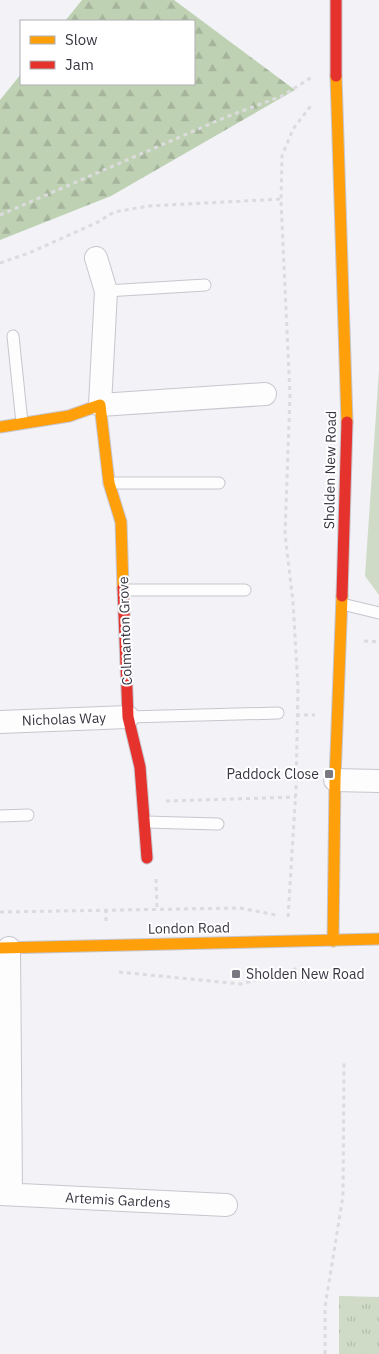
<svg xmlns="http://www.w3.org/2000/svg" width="379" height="1354" font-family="'IBM Plex Sans',sans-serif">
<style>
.grass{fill:url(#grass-tufts)}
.forest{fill:url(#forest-firs)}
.green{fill:#cfdbc7}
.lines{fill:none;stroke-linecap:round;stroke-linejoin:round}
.lane-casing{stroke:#c7c6ce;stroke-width:13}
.street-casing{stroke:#c7c6ce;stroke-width:24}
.slow-casing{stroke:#c7c6ce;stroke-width:13}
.jam-casing{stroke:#c7c6ce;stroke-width:13}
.path{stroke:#dcdcde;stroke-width:3;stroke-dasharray:4 4;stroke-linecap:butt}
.lane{stroke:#fdfdfe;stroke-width:11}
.street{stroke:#fdfdfe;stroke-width:22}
.slow{stroke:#ff9f0a;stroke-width:11}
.jam{stroke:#e5322d;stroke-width:11}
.poi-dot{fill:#797881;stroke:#fff;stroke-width:2}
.labels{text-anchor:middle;stroke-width:4;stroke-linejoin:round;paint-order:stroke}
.street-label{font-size:14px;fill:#383641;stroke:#fff}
.poi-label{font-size:14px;fill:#383641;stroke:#fff;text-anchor:end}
</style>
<defs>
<pattern id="grass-tufts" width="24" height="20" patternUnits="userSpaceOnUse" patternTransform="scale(1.25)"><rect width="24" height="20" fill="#cfdbc7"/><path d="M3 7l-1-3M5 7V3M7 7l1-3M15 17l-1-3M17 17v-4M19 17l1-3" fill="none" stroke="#b2bdac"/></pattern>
<pattern id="forest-firs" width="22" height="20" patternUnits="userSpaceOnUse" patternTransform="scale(1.25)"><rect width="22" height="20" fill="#bfd1b3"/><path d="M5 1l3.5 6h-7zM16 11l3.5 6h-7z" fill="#a5b49b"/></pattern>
</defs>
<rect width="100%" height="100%" fill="#f2f2f7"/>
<path class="grass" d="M339,1296l40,1v57h-40z"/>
<path class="forest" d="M82,0h92l121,90 -184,106 -111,44v-140l21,-26v10h173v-63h-129z"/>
<path class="green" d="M379,370v225l-14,-19z"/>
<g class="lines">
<g class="lane-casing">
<path id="lane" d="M106,291l99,-6
M13,336l9,87
M109,483h110
M125,590h120
M342,604l37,9
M128,717l150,-4
M0,816l28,-1
M145,822l73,2"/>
</g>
<g class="street-casing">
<path id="street" d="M96,258l10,33 -6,114 165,-11
M0,722l128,-5
M335,780l44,1
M9,948l2,246
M0,1194l226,11"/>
</g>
<g class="slow-casing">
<path id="slow" d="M336,76l11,346
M0,427l69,-11 31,-11 9,78 12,39 2,66
M333,941l2,-161 7,-184
M0,948l379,-9"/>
</g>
<g class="jam-casing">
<path id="jam" d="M336,0v76
M123,588l5,129 12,50 7,91
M342,596l5,-174"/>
</g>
<path class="path" d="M0,215l226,-98 56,-21 30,-19
M0,263l29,-10 69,-31 16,-10 35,-6 133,-7
M364,641l15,1
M296,715h19
M166,801l130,-4
M156,879l1,30
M106,909v13
M0,912l240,-4 36,7
M288,917l8,-128 2,-102 -5,-85 -8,-68 5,-139 -9,-194 1,-45 11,-27 20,-26
M119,972l122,12 62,-17
M325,1354v-47l18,-111 1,-135"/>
<use href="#lane" class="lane"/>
<use href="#street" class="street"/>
<use href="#slow" class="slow"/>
<use href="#jam" class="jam"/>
</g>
<g class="poi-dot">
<rect x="324" y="769" width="10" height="10" rx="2.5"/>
<rect x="231" y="969" width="10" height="10" rx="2.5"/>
</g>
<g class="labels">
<g class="street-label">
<text transform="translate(330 470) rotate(-89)" y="5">Sholden New Road</text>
<text transform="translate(125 631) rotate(-92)" y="5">Colmanton Grove</text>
<text transform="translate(64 719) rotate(-2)" y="5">Nicholas Way</text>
<text transform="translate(189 928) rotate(-1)" y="5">London Road</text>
<text transform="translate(118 1200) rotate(3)" y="5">Artemis Gardens</text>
</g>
<g class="poi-label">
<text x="319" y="779">Paddock Close</text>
<text x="246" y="979" text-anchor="start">Sholden New Road</text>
</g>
</g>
<rect x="20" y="20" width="175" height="65" fill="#ffffff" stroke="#afafb3"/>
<rect x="30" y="36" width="25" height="8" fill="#ff9f0a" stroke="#afafb3"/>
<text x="65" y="45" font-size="15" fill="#383641">Slow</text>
<rect x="30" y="61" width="25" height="8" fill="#e5322d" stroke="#afafb3"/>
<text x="65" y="70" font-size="15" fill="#383641">Jam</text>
</svg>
